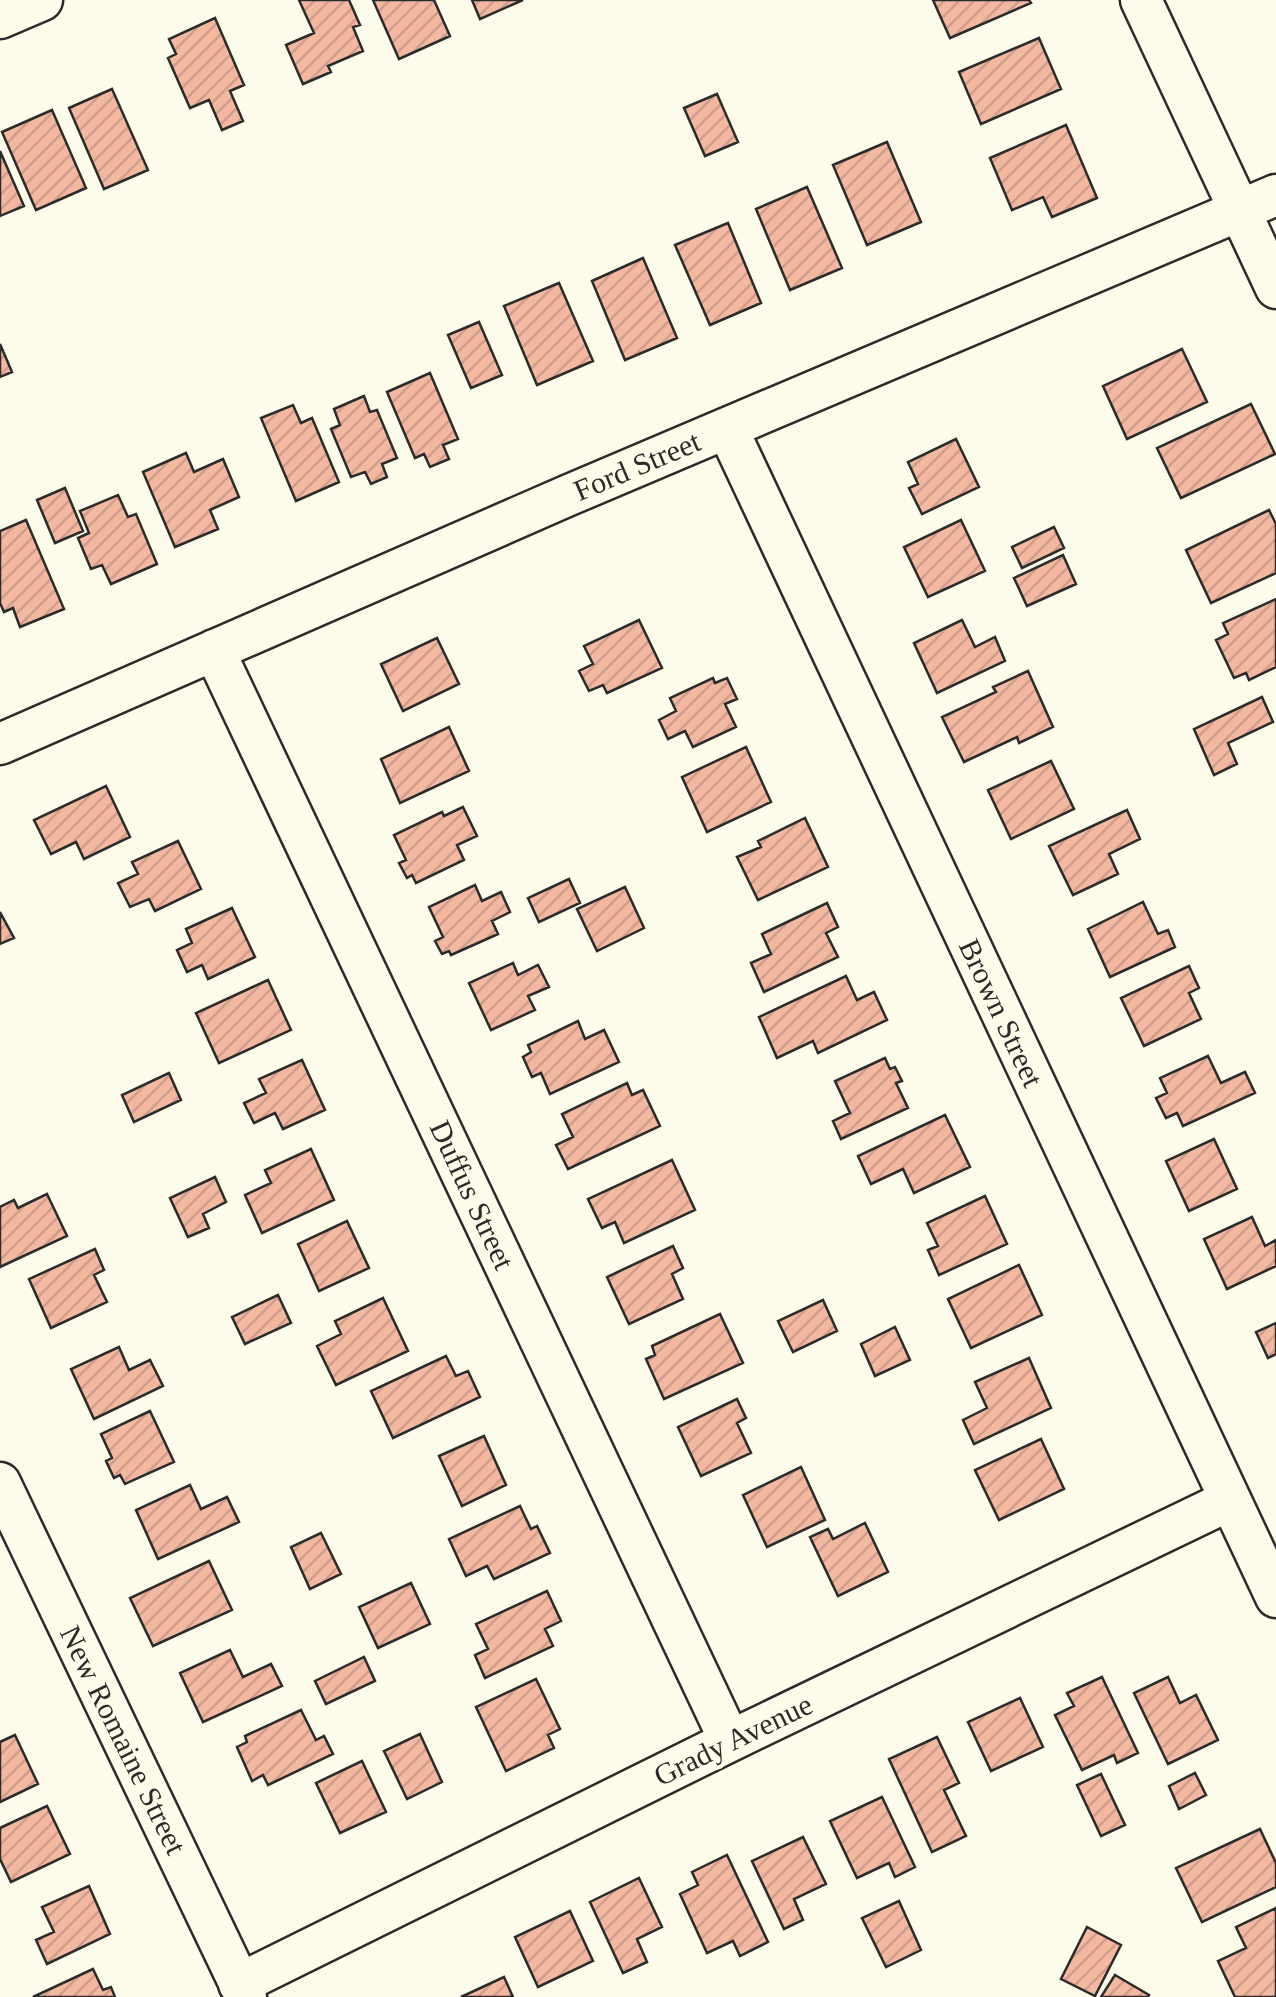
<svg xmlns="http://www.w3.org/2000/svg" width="1276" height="1997" font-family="'Times New Roman',serif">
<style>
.building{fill:url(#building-hatch);stroke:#2b2b2b;stroke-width:2.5}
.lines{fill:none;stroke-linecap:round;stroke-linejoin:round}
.minor-casing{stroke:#2b2b2b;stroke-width:45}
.minor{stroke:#fdfbea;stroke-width:40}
.labels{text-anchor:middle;stroke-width:8;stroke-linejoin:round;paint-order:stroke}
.street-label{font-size:30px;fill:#2b2b2b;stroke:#fdfbea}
</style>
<defs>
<pattern id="building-hatch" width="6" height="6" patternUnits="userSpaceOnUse" patternTransform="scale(2.5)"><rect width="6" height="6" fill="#f2b8a0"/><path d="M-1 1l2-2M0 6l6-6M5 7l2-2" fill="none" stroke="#d09e8a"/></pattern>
</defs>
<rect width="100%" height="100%" fill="#fdfbea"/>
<path class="building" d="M299,0h50l11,25 -7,2 10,24 -35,15 3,6 -28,12 -17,-39 28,-12z
M373,0h61l16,36 -51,23z
M472,0h51l-43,19z
M933,0h96l2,3 -81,35z
M215,18l29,67 -14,6 13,30 -21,9 -13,-30 -19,8 -22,-50 8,-4 -7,-15z
M1039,38l22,51 -80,35 -22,-52z
M112,89l36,81 -44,19 -35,-81z
M717,94l21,48 -33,14 -21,-48z
M52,110l34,78 -50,22 -34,-78z
M1066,125l31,73 -45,19 -9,-20 -31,13 -22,-52z
M887,142l34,80 -54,23 -34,-80z
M0,151l24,55 -24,10z
M807,187l35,81 -52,22 -34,-81z
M728,223l33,80 -51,22 -35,-80z
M643,258l34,80 -52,22 -33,-79z
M559,283l34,78 -56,24 -33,-79z
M479,322l23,53 -31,13 -23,-53z
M0,344l12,28 -12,5z
M1182,349l25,53 -80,37 -24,-53z
M430,373l28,66 -15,6 6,14 -19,8 -6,-13 -9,4 -28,-66z
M364,396l6,16 7,-2 20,48 -15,6 5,13 -16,7 -6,-12 -14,5 -20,-48 9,-4 -6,-16z
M1251,404l24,50 -94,44 -24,-50z
M293,405l8,18 11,-5 27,64 -43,19 -35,-83z
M956,439l23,48 -57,27 -13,-26 9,-4 -10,-22z
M186,453l8,19 29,-13 16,38 -29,13 8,19 -43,18 -32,-75z
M65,488l18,43 -28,12 -18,-43z
M118,495l10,22 8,-3 21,50 -46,20 -9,-19 -11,4 -13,-31 11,-5 -9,-22z
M1269,510l7,14v49l-65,30 -25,-53z
M26,520l38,89 -44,18 -7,-19 -9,4 -4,-9v-72z
M961,520l24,51 -57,26 -24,-50z
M1054,527l10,21 -42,20 -10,-21z
M1063,555l13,29 -49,22 -13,-28z
M1276,599v68l-27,13 -3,-7 -12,5 -18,-38 12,-6 -5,-11z
M639,620l23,48 -55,25 -4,-8 -14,6 -10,-20 14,-7 -9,-18z
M962,620l13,27 20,-10 10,24 -68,32 -23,-50z
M437,638l22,46 -56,27 -22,-47z
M1028,671l25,56 -34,16 -2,-6 -53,25 -22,-45 54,-25 -3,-5z
M713,678l2,5 12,-5 10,21 -12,5 11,23 -43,20 -8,-16 -17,8 -9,-19 17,-9 -6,-13z
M1262,697l11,25 -45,21 9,21 -23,11 -20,-46z
M449,727l20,44 -69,32 -19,-44z
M746,747l25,55 -64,30 -25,-55z
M1051,761l23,48 -63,30 -23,-49z
M106,786l24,51 -46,22 -8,-17 -25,12 -17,-34z
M463,807l14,29 -20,9 7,15 -48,23 -4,-8 -5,3 -8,-15 7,-3 -12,-25 48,-23 2,4z
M1127,810l13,29 -31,15 9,20 -45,21 -24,-49z
M805,818l23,49 -70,33 -21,-43 24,-10 -3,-6z
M178,841l23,48 -46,22 -6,-12 -19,8 -12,-24 20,-9 -6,-12z
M569,879l11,24 -41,19 -11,-24z
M475,885l7,16 19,-9 9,20 -18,9 6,13 -47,21 -2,-4 -7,3 -7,-13 8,-4 -14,-30z
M625,887l19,41 -47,23 -20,-42z
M1143,902l15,32 10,-4 7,17 -65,30 -22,-48z
M827,903l11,24 -12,6 12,24 -74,35 -13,-29 20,-9 -9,-20z
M232,908l23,49 -47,22 -6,-14 -15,7 -10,-22 15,-7 -6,-14z
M0,912l14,26 -14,6z
M513,963l5,12 20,-10 11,22 -21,9 7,14 -44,20 -22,-47z
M1189,966l10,22 -10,5 12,26 -57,27 -23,-48z
M846,976l11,24 17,-8 13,28 -69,33 -5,-12 -36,17 -18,-41z
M268,980l23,50 -72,33 -23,-50z
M578,1021l7,18 19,-9 15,32 -69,32 -9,-21 -9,4 -9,-20 8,-5 -3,-7z
M1208,1056l13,27 24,-11 10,21 -72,33 -6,-13 -11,5 -10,-20 11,-5 -7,-15z
M885,1058l5,11 5,-2 7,14 -6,2 12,25 -67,31 -8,-18 17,-8 -15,-32z
M302,1060l23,50 -42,19 -8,-16 -21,10 -10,-20 22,-10 -7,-14z
M169,1073l12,27 -47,22 -12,-27z
M627,1083l5,12 11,-5 17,36 -92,43 -12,-24 17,-8 -11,-23z
M945,1115l25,52 -56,26 -11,-24 -32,15 -13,-28z
M1214,1139l23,50 -48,22 -23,-50z
M311,1149l23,51 -72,33 -17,-38 26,-12 -6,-13z
M672,1160l23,50 -71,33 -9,-21 -13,6 -14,-29z
M215,1177l11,25 -23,12 6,14 -21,9 -18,-39z
M47,1194l20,42 -67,31v-60l14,-7 4,8z
M985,1196l22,48 -68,31 -11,-25 10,-4 -11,-23z
M1252,1217l13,29 11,-6v26l-49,23 -23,-50z
M347,1221l22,47 -50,23 -21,-47z
M673,1246l10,22 -11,6 11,25 -54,25 -22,-47z
M95,1249l9,21 -10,5 13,27 -56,26 -22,-49z
M1019,1265l23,50 -71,33 -23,-49z
M278,1295l13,28 -46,21 -13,-27z
M383,1298l25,53 -72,34 -19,-39 24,-12 -6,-13z
M823,1300l14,31 -44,21 -15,-31z
M720,1314l23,49 -79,36 -18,-40 9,-4 -3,-9z
M1276,1323v31l-8,4 -12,-26z
M895,1327l15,33 -35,16 -14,-32z
M119,1347l10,23 21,-10 13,26 -69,33 -23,-50z
M446,1356l10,20 12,-5 12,26 -87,41 -22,-47z
M1029,1358l22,50 -77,36 -11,-24 24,-12 -12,-26z
M737,1399l9,19 -9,5 14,30 -50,23 -23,-49z
M150,1411l24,51 -49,22 -5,-9 -6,3 -8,-17 6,-3 -11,-24z
M484,1436l22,49 -44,21 -23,-50z
M1041,1439l23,50 -65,31 -24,-50z
M801,1467l24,53 -58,27 -24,-52z
M190,1485l11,24 26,-12 12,25 -81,37 -22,-49z
M520,1506l11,23 6,-3 13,27 -56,26 -7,-13 -21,10 -17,-37z
M865,1523l23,49 -50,24 -28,-59 18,-8 5,10z
M321,1533l20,41 -31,15 -19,-42z
M209,1561l23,49 -79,36 -23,-48z
M411,1583l19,41 -52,24 -19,-41z
M547,1591l14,30 -16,8 8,17 -68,32 -10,-23 13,-6 -12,-25z
M230,1650l13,27 28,-13 11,22 -79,36 -23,-49z
M364,1657l11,24 -49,23 -11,-23z
M1102,1677l36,76 -21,10 -3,-8 -32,15 -27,-55 19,-9 -7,-13z
M1168,1677l12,26 16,-8 22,45 -50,24 -34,-71z
M536,1679l24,50 -12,6 6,13 -48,23 -30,-64z
M1020,1698l23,49 -52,24 -23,-49z
M301,1710l15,30 8,-4 9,18 -65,31 -5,-10 -11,6 -15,-34 10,-5 -2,-6z
M420,1734l22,48 -35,17 -23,-48z
M15,1735l23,49 -38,18v-60z
M937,1737l22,46 -15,7 22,46 -34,16 -43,-93z
M362,1761l24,51 -46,21 -24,-50z
M1195,1773l11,22 -27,14 -10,-23z
M1101,1774l24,51 -24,11 -24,-51z
M882,1797l33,70 -20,10 -6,-14 -32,15 -27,-57z
M47,1806l23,48 -59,28 -11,-23v-31z
M1260,1829l16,34v24l-74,35 -26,-54z
M803,1837l23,47 -32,15 9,21 -19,9 -32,-68z
M727,1855l41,87 -28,14 -7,-15 -26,12 -27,-59 18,-9 -6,-13z
M639,1878l23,49 -25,12 10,23 -24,11 -33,-71z
M89,1886l21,48 -63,30 -11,-24 18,-8 -12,-25z
M899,1901l22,49 -35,17 -24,-49z
M1276,1908v89h-41l-17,-36 28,-13 -10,-21z
M570,1911l23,50 -55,26 -23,-50z
M1087,1927l34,18 -26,51 -34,-17z
M93,1969l10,21 8,-3 4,10h-82z
M1115,1975l34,20 -1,2h-47z
M504,1977l9,20h-52l13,-6z"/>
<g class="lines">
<g class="minor-casing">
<path id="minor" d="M1141,0l135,288
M0,18l42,-18
M727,428l549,1169
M214,650l516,1091
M0,744l569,-249 707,-300
M0,1483l246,514
M239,1984l491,-243 500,-241"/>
</g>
<use href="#minor" class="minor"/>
</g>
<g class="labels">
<g class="street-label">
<text transform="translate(637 466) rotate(-23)" y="10">Ford Street</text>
<text transform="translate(1001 1013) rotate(65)" y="10">Brown Street</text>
<text transform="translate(472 1195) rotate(65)" y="10">Duffus Street</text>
<text transform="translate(123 1740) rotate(64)" y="10">New Romaine Street</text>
<text transform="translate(733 1740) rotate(-26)" y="10">Grady Avenue</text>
</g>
</g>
</svg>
